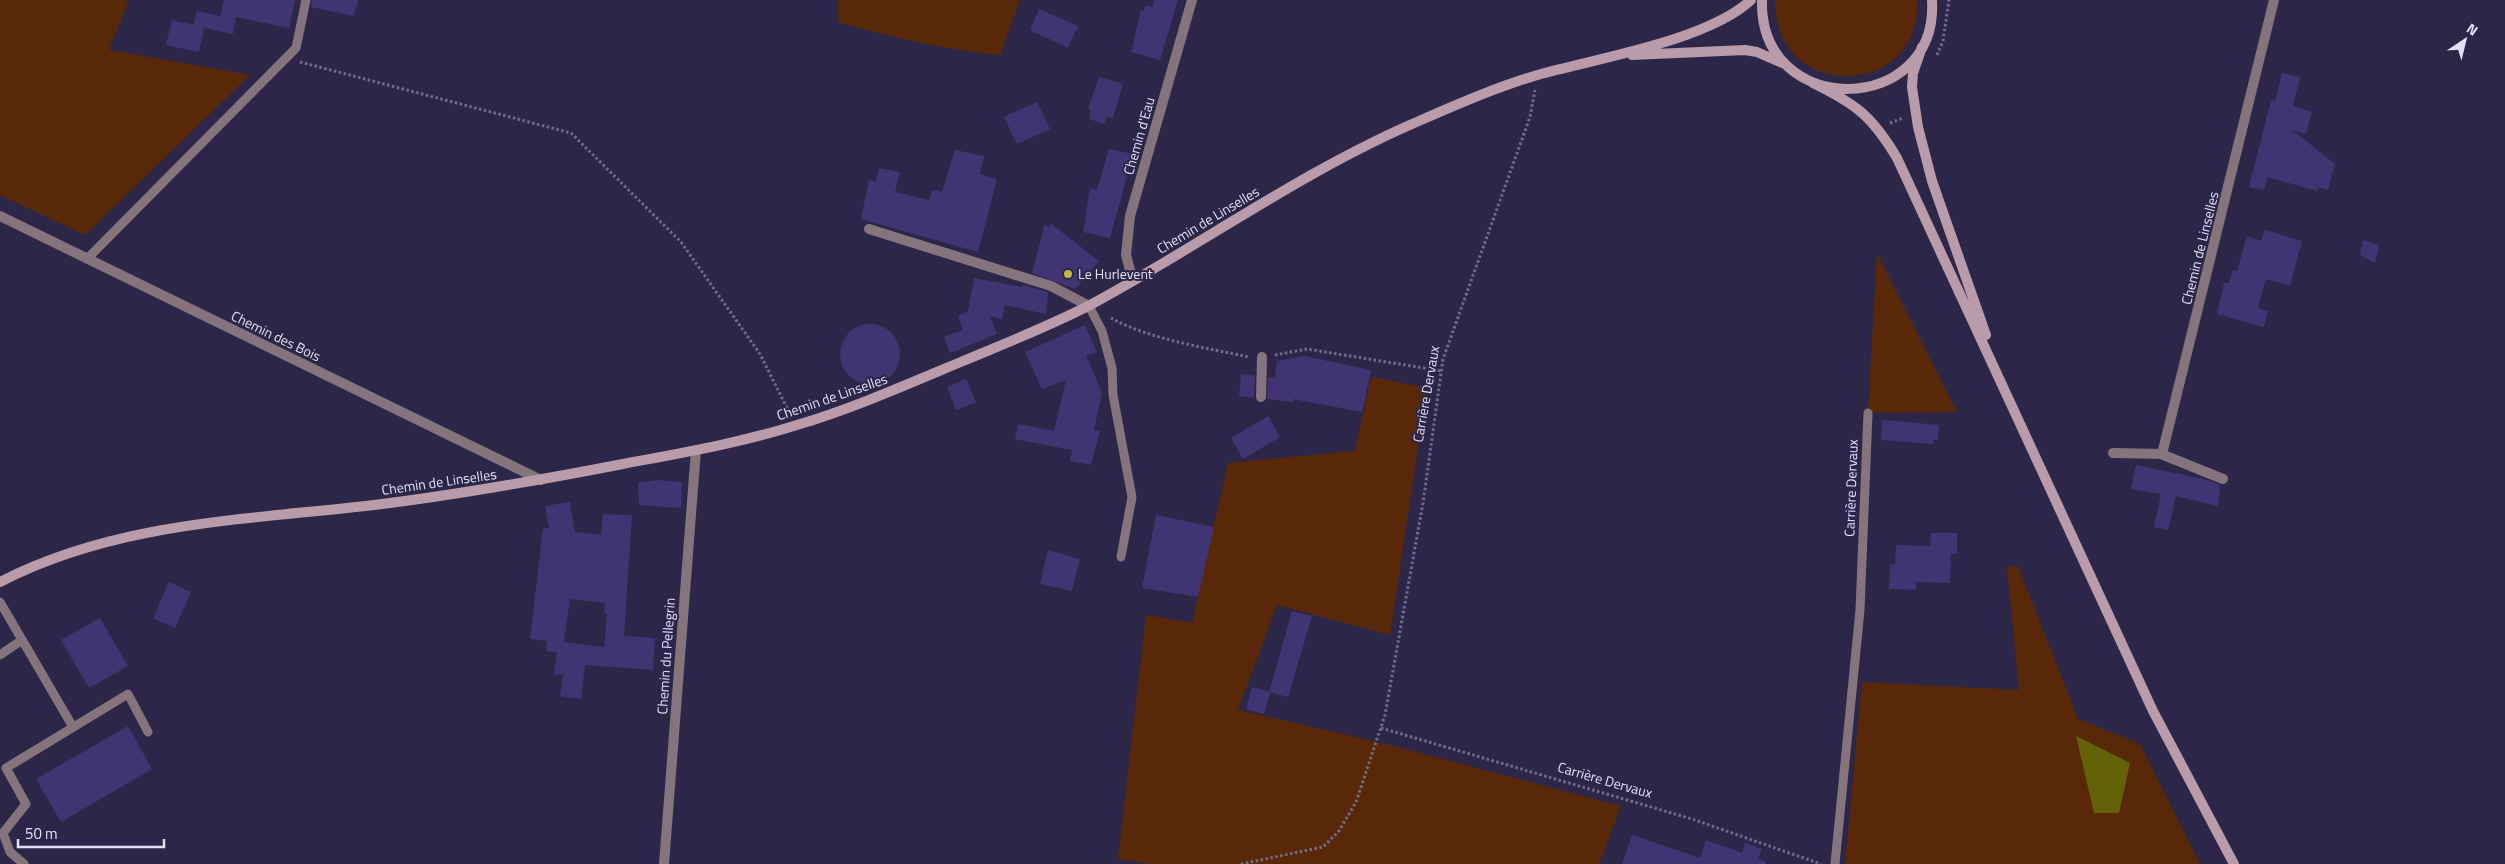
<svg xmlns="http://www.w3.org/2000/svg" width="2505" height="864" font-family="'Titillium Web',sans-serif">
<style>
.green{fill:#592809}
.water{fill:#646208}
.building{fill:#403572;fill-rule:evenodd}
.lines{fill:none;stroke-linecap:round;stroke-linejoin:round}
.path{stroke:#706d8a;stroke-width:3;stroke-dasharray:2.5 2.5;stroke-linecap:butt}
.lane{stroke:#86747c;stroke-width:9}
.street{stroke:#86747c;stroke-width:10}
.secondary{stroke:#b99ba9;stroke-width:10}
.poi-dot{fill:#c0be41;stroke:#2c2748;stroke-width:2}
.labels{text-anchor:middle;stroke-width:4;stroke-linejoin:round;paint-order:stroke}
.street-label{font-size:14px;fill:#e1e0f6;stroke:#2c2748}
.poi-label{font-size:14px;fill:#e1e0f6;stroke:#2c2748;text-anchor:start}
</style>
<rect width="100%" height="100%" fill="#2c2748"/>
<path class="green" d="M0,0h129l-20,50 141,25 -165,160 -85,-40z
M837,0h183l-20,55c-55,-5 -108,-18 -161,-32z
M1775,0h142c5,101 -144,102 -142,0z
M1877,253l80,159 -89,1z
M1371,377l56,11 -37,247 -113,-30 -39,105 152,35 231,61 -22,58h-448l-33,-5 28,-244 46,8 36,-160 127,-12z
M2018,566l60,153 62,25 60,120h-355l17,-182 157,8 -12,-123z"/>
<path class="water" d="M2076,736l54,27 -11,50h-25z"/>
<path class="building" d="M224,0h71l-6,28 -53,-11 -3,17 -29,-6 -5,24 -33,-7 6,-25 22,5 3,-14 23,5z
M312,0h46l-4,16 -43,-9z
M1154,0h24l-18,60 -29,-8 10,-42 3,1 2,-6 7,2z
M1039,9l39,17 -10,22 -38,-18z
M2282,73l18,4 -7,29 19,6 -6,22 -14,-4 43,34 -7,26 -10,-3 -1,4 -50,-14 -3,13 -15,-3 22,-87 4,1z
M1099,77l24,7 -10,34 -6,-2 -2,8 -16,-5 2,-9 -3,-1z
M1037,102l13,27 -33,15 -13,-27z
M1109,149l24,5 -23,84 -27,-6 7,-44 7,2z
M955,150l29,6 -4,18 17,5 -19,73 -117,-33 8,-39 7,2 3,-14 21,4 -5,20 34,8 3,-10 10,2z
M1050,223l49,38 -24,28 -43,-16 13,-49 4,4z
M2265,230l37,11 -12,45 -24,-7 -8,29 10,3 -4,16 -47,-13 7,-31h5l4,-13 4,1 10,-35 14,5z
M2363,240l16,5 -4,18 -15,-8z
M974,278l48,9 1,-2 25,7 -2,22 -41,-9 -3,14 -12,-3 7,18 -47,19 -6,-16 19,-7 -5,-14 10,-5z
M840 354a30 30 0 1 1 60 0a30 30 0 1 1-60 0Z
M1085,325l12,27 -11,4 16,36 -8,38 6,1 -9,34 -21,-4 2,-11 -57,-11 3,-15 36,7 12,-51 -24,9 -17,-37z
M1304,356l67,14 -9,42 -69,-13v3l-26,-3 1,-22 7,1 2,-17z
M1241,374l14,2 -1,22 -15,-2z
M966,379l10,23 -20,8 -9,-23z
M1268,416l12,21 -37,22 -12,-21z
M1882,420l57,5 -1,15h-4l-1,4 -52,-4z
M2136,465l72,15 12,5 -2,21 -42,-10 -8,34 -14,-3 7,-33 -30,-5z
M657,480l25,2 -1,26 -42,-3 -1,-22z
M570,502l5,30 26,3 2,-21 29,1 -8,121 31,2 -2,32 -68,-5 -4,34 -21,-3 3,-21 -9,-1 3,-22 -11,-1 1,-10 -17,-2 13,-110 6,-1 -4,-22zM570,599l35,4 -1,11h3l-3,33 -40,-5z
M1156,515l58,12 -16,70 -56,-9z
M1931,533h26v21h-6l-1,29 -34,-1v8l-27,-1 1,-25 5,1 1,-20 34,1z
M1048,550l32,9 -8,32 -32,-7z
M169,582l22,10 -16,36 -22,-10z
M1292,611l20,5 -24,81 -19,-5z
M100,618l28,48 -39,22 -28,-48z
M1252,687l18,5 -6,22 -18,-5z
M128,726l24,43 -91,53 -25,-43z
M1632,835l68,23 6,-18 36,13 3,-10 17,6 -4,10 8,3v2h-144z"/>
<g class="lines">
<path class="path" d="M1937,55l6,-14 6,-41
M300,62l271,71 110,109 79,112 30,60
M1890,123l13,-5
M1111,318c37,21 96,30 138,39
M1275,355l32,-6 135,22
M1381,728l311,91 129,45
M1241,864l82,-17 16,-16 17,-29 29,-87 38,-212 20,-144 87,-242 5,-27"/>
<path class="lane" d="M87,259l209,-211 10,-48
M1089,306l13,25 10,37 1,27 19,102 -11,60
M0,602l73,125
M0,655l22,-15
M24,864l-14,-12 -7,-19 23,-29 -20,-36 122,-74 20,38
M1835,864l25,-254 8,-197"/>
<path class="street" d="M0,216l541,264
M869,229l182,57 38,20
M1133,281l-7,-26 4,-39 62,-216
M1261,397l1,-40
M2113,453l49,1 112,-454
M2161,454l62,25
M664,864l32,-414"/>
<path class="secondary" d="M1762,0c-3,120 177,117 170,0
M1922,47l-9,26 -1,14 6,40 14,54 54,154
M1632,55l113,-5 12,2 25,11
M1813,83c43,21 59,33 84,75l256,553 81,153
M0,582c116,-60 246,-62 374,-77 84,-10 166,-25 249,-41 58,-11 117,-21 174,-39 57,-17 111,-41 166,-64 43,-18 87,-35 129,-57 109,-59 212,-134 327,-183 39,-17 80,-35 122,-47 58,-16 167,-34 210,-74"/>
</g>
<circle class="poi-dot" cx="1068" cy="274" r="5"/>
<g class="labels">
<g class="street-label">
<text transform="translate(1139 136) rotate(-74)" y="5">Chemin d'Eau</text>
<text transform="translate(1208 220) rotate(-31)" y="5">Chemin de Linselles</text>
<text transform="translate(2200 248) rotate(-76)" y="5">Chemin de Linselles</text>
<text transform="translate(276 336) rotate(26)" y="5">Chemin des Bois</text>
<text transform="translate(1426 394) rotate(-80)" y="5">Carrière Dervaux</text>
<text transform="translate(832 397) rotate(-19)" y="5">Chemin de Linselles</text>
<text transform="translate(439 482) rotate(-8)" y="5">Chemin de Linselles</text>
<text transform="translate(1851 488) rotate(-88)" y="5">Carrière Dervaux</text>
<text transform="translate(666 656) rotate(-86)" y="5">Chemin du Pellegrin</text>
<text transform="translate(1605 780) rotate(16)" y="5">Carrière Dervaux</text>
</g>
<g class="poi-label">
<text x="1078" y="279">Le Hurlevent</text>
</g>
</g>
<g transform="translate(2465 40) rotate(35)" stroke="#2c2748" stroke-width="4" paint-order="stroke">
<path d="M0-4L9 19L0 12L-9 19Z" fill="#e1e0f6"/>
<text y="-8" font-size="14" font-weight="bold" text-anchor="middle" fill="#e1e0f6">N</text>
</g>
<path d="M18 839v8h146v-8" fill="none" stroke="#e1e0f6" stroke-width="2.5"/>
<text x="25" y="839" font-size="15" fill="#e1e0f6" stroke="#2c2748" stroke-width="4" paint-order="stroke">50 m</text>
</svg>
